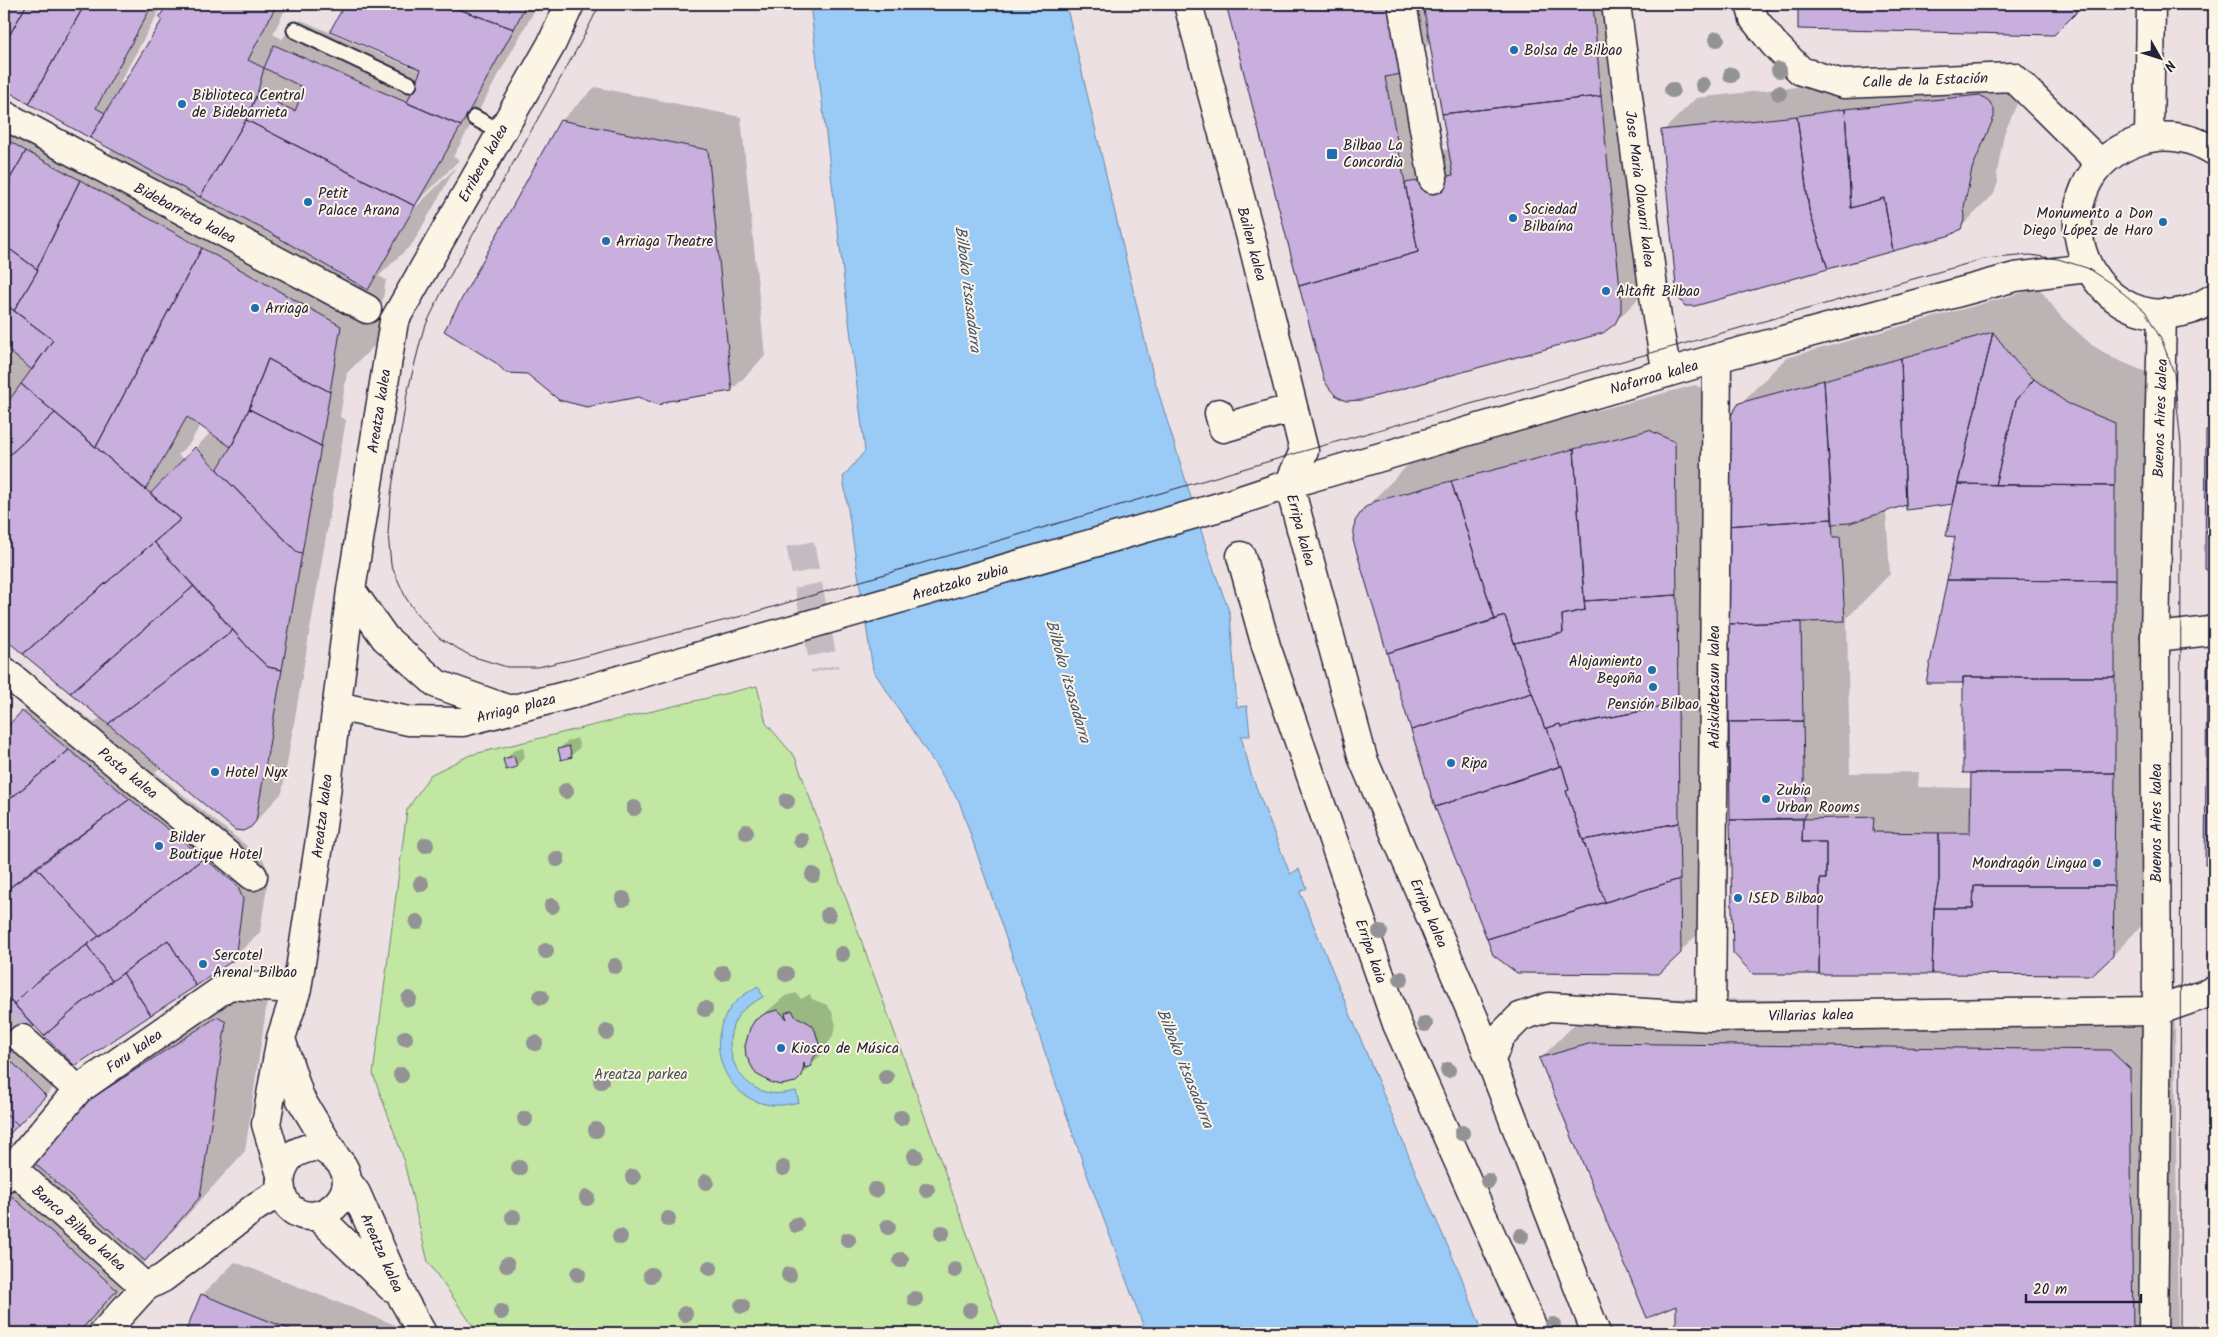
<svg xmlns="http://www.w3.org/2000/svg" width="2218" height="1337" font-family="Kalam,sans-serif">
<style>
.green{fill:#c1e7a2;stroke:#72846e}
.water{fill:#99cbf6;stroke:#6987ab}
.shadow{fill:#0003;fill-rule:evenodd}
.building{fill:#c8afde;stroke:#22223b}
.lines{fill:none;stroke-linecap:round;stroke-linejoin:round}
.street-tunnel{stroke:#c4bac1;stroke-width:28;stroke-dasharray:28 14;stroke-linecap:butt}
.lane-casing{stroke:#22223b;stroke-width:19}
.street-casing{stroke:#22223b;stroke-width:31}
.secondary-casing{stroke:#22223b;stroke-width:31}
.lane{stroke:#fcf5e5;stroke-width:15}
.street{stroke:#fcf5e5;stroke-width:28}
.secondary{stroke:#fcf5e5;stroke-width:28}
.tram{stroke:#22223b;stroke-width:1}
.street-bridge-casing{stroke:#22223b;stroke-width:31;stroke-linecap:butt}
.street-bridge{stroke:#fcf5e5;stroke-width:28}
.tree{fill:#939295}
.poi-dot{fill:#1f6fb2;stroke:#fcf5e5;stroke-width:2}
.labels{text-anchor:middle;stroke-width:4;stroke-linejoin:round;paint-order:stroke}
.poi-label{font-size:15px;fill:#22223b;stroke:#fcf5e5;text-anchor:start}
.street-label{font-size:15px;fill:#22223b;stroke:#fcf5e5}
.park-label{font-size:15px;fill:#4a5355;stroke:#fcf5e5}
.water-label{font-size:16px;font-style:italic;fill:#465573;stroke:#fcf5e5}
</style>
<rect width="100%" height="100%" fill="#ece0e3"/>
<filter id="ink" filterUnits="userSpaceOnUse"><feTurbulence type="fractalNoise" baseFrequency=".02" numOctaves="2"/><feDisplacementMap in="SourceGraphic" scale="10" xChannelSelector="R" yChannelSelector="G"/><feConvolveMatrix kernelMatrix="1 2 1 2 8 2 1 2 1" color-interpolation-filters="sRGB"/></filter>
<g filter="url(#ink)">
<path class="green" d="M757,686l9,37 29,34 208,576h-525l-50,-71 -26,-108 -29,-80 34,-264 23,-35 40,-20z"/>
<path class="water" d="M810,4h256l87,371 57,184 20,55 7,93 10,-1 3,30h-9l10,38 39,100 9,-5 8,19 -7,4 122,296 39,88 22,57h-337l-61,-164 -126,-368 -86,-131 -30,-193 22,-26z
M758,986l5,11c-9,5 -19,10 -25,19 -18,27 -4,67 27,76 11,3 21,1 31,-1l3,11c-13,3 -25,5 -38,1 -38,-11 -55,-60 -32,-93 7,-11 18,-17 29,-24z"/>
<path class="shadow" d="M4,4h159l-43,78 4,2 40,-64 -3,-3 8,-13h119l-15,30 9,5 19,-19 121,52 1,-3 -91,-39 14,-26h192l-85,153 6,3 -45,46v3l42,-42 -43,76 -34,33 7,4 -11,65 -28,28 -7,44 6,3 -64,373 -31,33 -90,-59 -6,5 108,87 6,14 -9,59 -26,26 -199,67 -4,4 40,40 -67,71v-408l44,-46 46,37 7,-6 -97,-80v-539l47,26 -6,10 53,30 15,-15 -109,-61zM200,425l11,7 -27,28 -6,-5 12,-12z
M1227,4h402l19,285 -34,34 -320,-62zM1431,42l18,107 -11,2 -18,-98z
M1799,4h285l-31,30 -254,-6z
M2014,63l9,5 3,15 -22,51 -7,39 1,9 -4,12 -34,34 -297,-97 33,-33z
M595,87l146,30 24,239 -33,34 -171,-269z
M2039,288l22,29 31,28 21,13 47,20 -2,531 -45,46 -379,-2 -10,-525 16,-24 46,-46zM1907,503v5l48,-5 17,285 -54,-1 1,-15 -69,1 -3,-155 43,-44 -4,-64z
M1695,385l25,12 6,509 -46,46 -186,2 -58,-147 -82,-267 11,-32 46,-46 11,-6z
M2214,425v147l-7,-4v-136z
M2214,663v215l-3,-5 -3,-204z
M577,738l3,9 -9,9 -12,-7 9,-8z
M523,748l2,9 -9,9 -11,-6 8,-9z
M263,972l8,4 -26,175 -164,182h-77v-137l32,-32 54,-63 46,-46z
M796,993l5,6 9,-5 2,5 15,6 5,7 4,13 -4,13 -4,5 1,4 -28,28 -45,-54 29,-25z
M1638,998l517,7 20,18 3,310h-501v-29l-136,-246 45,-45z
M235,1262l181,71h-229l15,-38z"/>
<path class="building" d="M4,4h23l-23,41z
M27,4h58l-56,100 -25,-15v-44z
M85,4h56l9,5 -54,99 9,5 -15,25 -61,-34z
M167,4h110l-29,56 16,8 -7,26 -11,26 -46,77 -110,-59 72,-118 -3,-2z
M345,4h99l70,25 -53,97 -54,-23 14,-33 -91,-39z
M444,4h82l-12,25z
M1226,4h162l13,70 -16,3 33,175 -119,34z
M1423,4h170l8,92 -159,18z
M1798,4h279l-1,9 -22,22 -256,-6z
M274,45l187,81 -46,80 -169,-86 11,-26 38,17 9,-23 -40,-20z
M1980,95l9,6 5,8v8l-22,52 -8,38 1,10 -4,12 -10,6 -58,16 -9,-53 -33,10 -6,-99z
M1601,96l20,202v14l-6,12 -12,9 -241,67 -16,1 -10,-5 -7,-8 -5,-8 -25,-94 119,-34 -13,-69 48,-8 -11,-61z
M1845,109l6,99 33,-10 9,53 -65,18 -19,-59 -12,-94z
M1797,116l12,94 19,59 -133,37h-10l-8,-10 -16,-166z
M246,120l169,86 -47,84 -101,-59 -67,-34z
M560,120l148,30 24,241 -64,10 -9,4 -21,-8 -51,10 -28,-7 -32,-26 -21,-1 -10,-10 -52,-32z
M4,138l22,13 -22,38z
M26,151l54,29 -43,89 -33,-24v-56z
M80,180l122,68 -106,199 -75,-63 32,-44 -39,-29 24,-41 -1,-1z
M4,245l34,25 -24,41 -10,-8z
M202,248l139,78 -11,66 -62,-33 -19,50 -18,38 -44,-30 -42,73 -49,-43z
M4,303l49,37 -21,30 -28,-23z
M1993,332l-40,172 -47,6 -5,-152z
M1993,332l23,30 18,17 -18,22 -21,84 -37,-1z
M1901,358l5,147 -56,18 -17,1 -9,-144z
M268,359l62,33 -9,54 -72,-37z
M2034,379l33,24 48,20v63l-120,-1 21,-84z
M1824,380l8,139 -107,7 -2,-98 16,-25z
M21,384l34,29 -51,47v-53z
M249,409l72,37 -19,107 -5,-1 -80,-82 18,-30z
M55,413l126,106 -158,135 -19,-16v-178z
M2214,425v149l-9,-5 1,-138z
M1649,430l26,12 2,153 -93,6 -10,-152z
M195,447l102,105 5,1 -20,117 -14,-3 -16,-15 -98,-110 27,-23 -31,-25z
M1574,449l11,161 -23,5 1,18 -49,10 -9,-27 -10,4 -44,-139z
M1451,481l44,139 -108,33 -34,-113 2,-19 9,-13 12,-7z
M1958,484l157,2v95l-168,-1 8,-43 -9,-1z
M1832,519l1,18h7l5,84 -118,3 -2,-98z
M154,542l40,44 -124,107 -47,-39z
M1947,580l168,1v96h-152v6h-37z
M194,586l39,44 -125,94 -38,-31z
M1677,595l1,109 -117,23 -1,-3 -15,5 -31,-86 49,-10 -1,-18 23,-5 -1,-9z
M1505,616l27,77 -121,37 -24,-77z
M1801,622l2,99 -74,1 -2,-98z
M233,630l19,22 16,15 14,3 -26,151 -5,6 -8,4 -8,-1 -127,-106z
M2214,663v105l-8,1 1,-101z
M1963,677h152v96h-152z
M1532,693l13,36 2,-1 13,38 -125,41 -24,-77z
M1678,704l1,119 -96,17 -17,-49 3,-1 -7,-24h-2l-13,-38 13,-4 1,3z
M22,711l47,39 -65,54v-74z
M1803,721l2,97 -75,2 -1,-98z
M569,746l3,11 -11,3 -3,-11z
M69,750l61,49 -126,93v-88z
M514,756l3,11 -11,3 -3,-11z
M1562,766l7,24 -3,1 39,111 -118,37 -52,-132z
M2214,768v112l-7,-15h-2l1,-96z
M1971,773h144l-1,113h-140l-1,22h-39l5,-28v-47h31z
M130,799l74,59 -105,78 -63,-69z
M1874,817l-1,15 66,1v47l-5,28 -2,66h-113l1,-95h6v-37h-24l1,-23z
M1803,819l-1,23h24v37h-6l-1,95h-66l-20,-21 -3,-133z
M1679,823l1,56 -75,23 -22,-62z
M204,858l33,27 6,14 -8,60 -39,27 -28,-46 -56,41 -25,-36z
M36,867l63,69 -63,46 -22,22 -10,-10v-102z
M1680,879l1,74 -22,21 -142,-1 -24,-18 -6,-16z
M1974,886h140l-1,70 -20,19 -161,-1 2,-66h39z
M168,940l28,46 -45,29 -28,-42z
M87,945l25,36 -34,25 -34,30 -30,-32 22,-22z
M123,973l28,42 -76,51 -31,-30 34,-30z
M4,994l30,32 -28,30 40,40 -28,29 -14,-14z
M778,1010l9,9 -2,-6 7,-3 3,6 14,7 6,7 4,14 -1,7 -7,11 1,4 -7,2 -1,-5 -2,13 -6,6 -15,3 -9,-2 -16,-9 -10,-18 -1,-10 5,-18 5,-8 11,-7z
M217,1017l9,5 -26,175 -55,64 -112,-99 56,-62z
M1592,1043l518,7 20,19 3,264h-457v-27l-29,12 -108,-260z
M4,1111l14,14 -14,15z
M7,1192l110,98 -39,43h-74v-138z
M201,1294l98,39h-114z"/>
<g class="lines">
<path class="street-tunnel" d="M800,544l25,126
M4,1024l18,15"/>
<g class="lane-casing">
<path id="lane" d="M295,30l114,54
M475,118l26,14"/>
</g>
<g class="street-casing">
<path id="street" d="M1188,4l66,245 50,202 -15,33
M1402,4l31,175
M1616,4l41,314 10,55
M1750,4l4,15 20,25 27,27 42,13 170,-7 87,86
M4,115l363,194
M1219,413l4,15 70,-20
M1289,484l74,275 113,264 120,310
M1226,505l63,-21 428,-126 298,-81 72,-9
M1241,556l25,90 131,378 138,309
M351,590l34,48 52,46 73,26
M2155,637l56,-6 3,-2
M4,671l249,205
M336,706l73,15 54,1 109,-28 121,-36
M1711,1017l6,-659
M22,1039l56,51
M282,1042l18,56 37,61
M1491,1060l9,-23 20,-20 29,-10 162,10 446,-6 57,-20
M312,1147c10,0 12,2 20,8 39,29 -8,76 -38,56 -18,-12 -17,-41 -3,-55 6,-5 14,-7 21,-9z
M12,1168l133,119
M281,1175l-15,-51 15,-86 16,-49 25,-163 29,-236 43,-269 157,-276 19,-41
M4,1178l74,-88 151,-105 68,4
M347,1181l9,12 47,106 19,34
M317,1215l74,72
M103,1333l42,-46 18,-9 94,-72 24,-14"/>
</g>
<g class="secondary-casing">
<path id="secondary" d="M2149,137l2,-133
M2214,151c-22,-14 -50,-19 -75,-10 -111,38 -57,200 51,169 9,-3 17,-8 24,-12
M2153,1333l4,-322 -2,-374 7,-324"/>
</g>
<use href="#lane" class="lane"/>
<use href="#street" class="street"/>
<use href="#secondary" class="secondary"/>
<path class="tram" d="M600,4l-17,34 -137,245 -23,48 -16,63 -16,100 -3,39 3,32 15,33 11,16 22,24 32,18 36,11h31l36,-8 168,-43 562,-165 680,-192 46,-4 28,4 29,9 26,17 32,26 17,30 12,32 7,72 -1,888"/>
<g class="street-bridge-casing">
<path id="street-bridge" d="M693,658l533,-153"/>
</g>
<use href="#street-bridge" class="street-bridge"/>
</g>
<g class="tree">
<circle cx="1717" cy="39" r="8"/>
<circle cx="1779" cy="70" r="8"/>
<circle cx="1731" cy="75" r="8"/>
<circle cx="1703" cy="85" r="8"/>
<circle cx="1672" cy="90" r="8"/>
<circle cx="1779" cy="93" r="8"/>
<circle cx="566" cy="791" r="8"/>
<circle cx="787" cy="801" r="8"/>
<circle cx="634" cy="808" r="8"/>
<circle cx="746" cy="832" r="8"/>
<circle cx="801" cy="840" r="8"/>
<circle cx="426" cy="845" r="8"/>
<circle cx="557" cy="859" r="8"/>
<circle cx="813" cy="875" r="8"/>
<circle cx="421" cy="884" r="8"/>
<circle cx="623" cy="899" r="8"/>
<circle cx="552" cy="906" r="8"/>
<circle cx="828" cy="915" r="8"/>
<circle cx="417" cy="922" r="8"/>
<circle cx="1380" cy="932" r="8"/>
<circle cx="546" cy="951" r="8"/>
<circle cx="842" cy="954" r="8"/>
<circle cx="615" cy="966" r="8"/>
<circle cx="723" cy="973" r="8"/>
<circle cx="786" cy="974" r="8"/>
<circle cx="1401" cy="979" r="8"/>
<circle cx="541" cy="997" r="8"/>
<circle cx="409" cy="999" r="8"/>
<circle cx="705" cy="1009" r="8"/>
<circle cx="1425" cy="1024" r="8"/>
<circle cx="607" cy="1032" r="8"/>
<circle cx="405" cy="1038" r="8"/>
<circle cx="535" cy="1043" r="8"/>
<circle cx="1448" cy="1070" r="8"/>
<circle cx="401" cy="1075" r="8"/>
<circle cx="886" cy="1077" r="8"/>
<circle cx="601" cy="1081" r="8"/>
<circle cx="901" cy="1118" r="8"/>
<circle cx="525" cy="1119" r="8"/>
<circle cx="596" cy="1130" r="8"/>
<circle cx="1462" cy="1133" r="8"/>
<circle cx="915" cy="1156" r="8"/>
<circle cx="519" cy="1168" r="8"/>
<circle cx="783" cy="1168" r="8"/>
<circle cx="633" cy="1177" r="8"/>
<circle cx="1488" cy="1181" r="8"/>
<circle cx="706" cy="1182" r="8"/>
<circle cx="875" cy="1190" r="8"/>
<circle cx="927" cy="1190" r="8"/>
<circle cx="587" cy="1198" r="8"/>
<circle cx="513" cy="1217" r="8"/>
<circle cx="668" cy="1219" r="8"/>
<circle cx="796" cy="1225" r="8"/>
<circle cx="888" cy="1227" r="8"/>
<circle cx="942" cy="1233" r="8"/>
<circle cx="1521" cy="1236" r="8"/>
<circle cx="620" cy="1237" r="8"/>
<circle cx="848" cy="1240" r="8"/>
<circle cx="901" cy="1260" r="8"/>
<circle cx="507" cy="1265" r="8"/>
<circle cx="710" cy="1268" r="8"/>
<circle cx="955" cy="1270" r="8"/>
<circle cx="578" cy="1274" r="8"/>
<circle cx="651" cy="1275" r="8"/>
<circle cx="789" cy="1275" r="8"/>
<circle cx="915" cy="1299" r="8"/>
<circle cx="742" cy="1306" r="8"/>
<circle cx="970" cy="1310" r="8"/>
<circle cx="501" cy="1312" r="8"/>
<circle cx="685" cy="1314" r="8"/>
<circle cx="1553" cy="1325" r="8"/>
</g>
</g>
<g class="poi-dot">
<circle cx="1514" cy="50" r="5"/>
<circle cx="182" cy="104" r="5"/>
<rect x="1326" y="148" width="12" height="12" rx="2.5"/>
<circle cx="308" cy="202" r="5"/>
<circle cx="1513" cy="218" r="5"/>
<circle cx="2163" cy="222" r="5"/>
<circle cx="606" cy="241" r="5"/>
<circle cx="1606" cy="291" r="5"/>
<circle cx="255" cy="308" r="5"/>
<circle cx="1652" cy="670" r="5"/>
<circle cx="1653" cy="687" r="5"/>
<circle cx="1451" cy="763" r="5"/>
<circle cx="215" cy="772" r="5"/>
<circle cx="1766" cy="799" r="5"/>
<circle cx="159" cy="846" r="5"/>
<circle cx="2097" cy="863" r="5"/>
<circle cx="1738" cy="898" r="5"/>
<circle cx="203" cy="964" r="5"/>
<circle cx="781" cy="1048" r="5"/>
</g>
<g class="labels">
<g class="poi-label">
<text x="1524" y="55">Bolsa de Bilbao</text>
<text x="192" y="100">Biblioteca Central<tspan x="192" dy="17">de Bidebarrieta</tspan></text>
<text x="1343" y="150">Bilbao La<tspan x="1343" dy="17">Concordia</tspan></text>
<text x="318" y="198">Petit<tspan x="318" dy="17">Palace Arana</tspan></text>
<text x="1523" y="214">Sociedad<tspan x="1523" dy="17">Bilbaína</tspan></text>
<text x="2153" y="218" text-anchor="end">Monumento a Don<tspan x="2153" dy="17">Diego López de Haro</tspan></text>
<text x="616" y="246">Arriaga Theatre</text>
<text x="1616" y="296">Altafit Bilbao</text>
<text x="265" y="313">Arriaga</text>
<text x="1642" y="666" text-anchor="end">Alojamiento<tspan x="1642" dy="17">Begoña</tspan></text>
<text x="1653" y="709" text-anchor="middle">Pensión Bilbao</text>
<text x="1461" y="768">Ripa</text>
<text x="225" y="777">Hotel Nyx</text>
<text x="1776" y="795">Zubia<tspan x="1776" dy="17">Urban Rooms</tspan></text>
<text x="169" y="842">Bilder<tspan x="169" dy="17">Boutique Hotel</tspan></text>
<text x="2087" y="868" text-anchor="end">Mondragón Lingua</text>
<text x="1748" y="903">ISED Bilbao</text>
<text x="213" y="960">Sercotel<tspan x="213" dy="17">Arenal Bilbao</tspan></text>
<text x="791" y="1053">Kiosco de Música</text>
</g>
<g class="street-label">
<text transform="translate(1925 80) rotate(-2)" y="5">Calle de la Estación</text>
<text transform="translate(483 163) rotate(-61)" y="5">Erribera kalea</text>
<text transform="translate(1640 189) rotate(83)" y="5">Jose Maria Olavarri kalea</text>
<text transform="translate(185 213) rotate(28)" y="5">Bidebarrieta kalea</text>
<text transform="translate(1252 244) rotate(75)" y="5">Bailen kalea</text>
<text transform="translate(1654 377) rotate(-16)" y="5">Nafarroa kalea</text>
<text transform="translate(379 411) rotate(-81)" y="5">Areatza kalea</text>
<text transform="translate(2160 418) rotate(-88)" y="5">Buenos Aires kalea</text>
<text transform="translate(1301 530) rotate(75)" y="5">Erripa kalea</text>
<text transform="translate(960 582) rotate(-16)" y="5">Areatzako zubia</text>
<text transform="translate(1714 687) rotate(-90)" y="5">Adiskidetasun kalea</text>
<text transform="translate(516 708) rotate(-14)" y="5">Arriaga plaza</text>
<text transform="translate(128 773) rotate(39)" y="5">Posta kalea</text>
<text transform="translate(322 816) rotate(-83)" y="5">Areatza kalea</text>
<text transform="translate(2156 823) rotate(-90)" y="5">Buenos Aires kalea</text>
<text transform="translate(1429 913) rotate(67)" y="5">Erripa kalea</text>
<text transform="translate(1371 951) rotate(71)" y="5">Erripa kaia</text>
<text transform="translate(1811 1015) rotate(-1)" y="5">Villarias kalea</text>
<text transform="translate(134 1051) rotate(-35)" y="5">Foru kalea</text>
<text transform="translate(79 1228) rotate(42)" y="5">Banco Bilbao kalea</text>
<text transform="translate(382 1253) rotate(66)" y="5">Areatza kalea</text>
</g>
<g class="park-label">
<text x="641" y="1079">Areatza parkea</text>
</g>
<g class="water-label">
<text transform="translate(969 289) rotate(83)" y="6">Bilboko itsasadarra</text>
<text transform="translate(1069 681) rotate(74)" y="6">Bilboko itsasadarra</text>
<text transform="translate(1186 1068) rotate(68)" y="6">Bilboko itsasadarra</text>
</g>
</g>
<rect width="2218" height="1337" fill="none" stroke="#fcf5e5" stroke-width="20"/>
<rect x="10" y="10" width="2198" height="1317" fill="none" stroke="#22223b" stroke-width="2" filter="url(#ink)"/>
<g transform="translate(2160 58) rotate(129)" stroke="#fcf5e5" stroke-width="4" paint-order="stroke">
<path d="M0-4L9 19L0 12L-9 19Z" fill="#22223b"/>
<text y="-8" font-size="14" font-weight="bold" text-anchor="middle" fill="#22223b">N</text>
</g>
<path d="M2026 1294v8h115v-8" fill="none" stroke="#22223b" stroke-width="2.5"/>
<text x="2033" y="1294" font-size="15" fill="#22223b" stroke="#fcf5e5" stroke-width="4" paint-order="stroke">20 m</text>
</svg>
